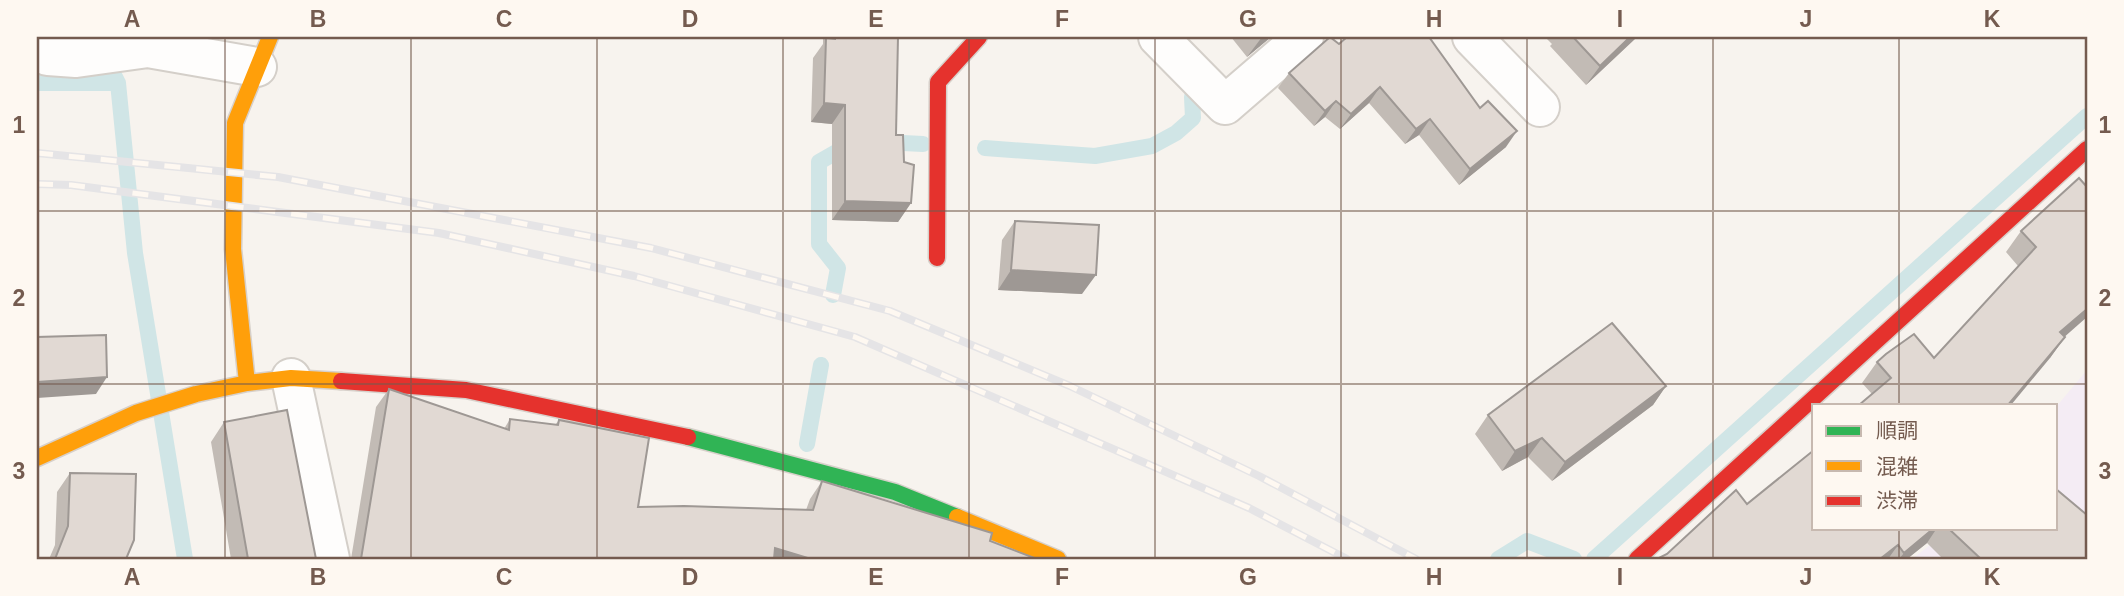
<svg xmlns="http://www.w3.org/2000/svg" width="2124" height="596" font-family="Arial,'Noto Sans JP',sans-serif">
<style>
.education{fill:#f4ecf4}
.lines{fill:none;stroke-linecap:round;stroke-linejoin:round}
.stream{stroke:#d0e5e6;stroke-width:16}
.street-casing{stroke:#d4cfc9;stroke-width:42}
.fast-casing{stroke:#d7d0ca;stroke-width:19}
.slow-casing{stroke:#d7d0ca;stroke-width:19}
.jam-casing{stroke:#d7d0ca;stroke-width:19}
.street{stroke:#fefdfc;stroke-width:38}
.fast{stroke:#30b455;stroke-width:16}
.slow{stroke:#ff9f0a;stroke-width:16}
.jam{stroke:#e5322d;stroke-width:16}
.rail-casing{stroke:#e5e4e6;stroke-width:8}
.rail{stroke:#fef8f1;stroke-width:5;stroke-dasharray:16;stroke-linecap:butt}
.wall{fill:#c2bbb5}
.shaded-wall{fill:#9e9894}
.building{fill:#e1d9d3;stroke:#9e9894;stroke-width:2}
.grid{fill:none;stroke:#745b4f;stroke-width:2;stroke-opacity:0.55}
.neatline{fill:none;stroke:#745b4f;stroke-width:2.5}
.grid-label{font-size:23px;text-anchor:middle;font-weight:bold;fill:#745b4f}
</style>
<rect width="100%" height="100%" fill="#f7f3ee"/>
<path class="education" d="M2087,370v189h-175l35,-27 109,-4v-121z"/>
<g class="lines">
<path class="stream" d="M104,55l14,28 17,170 50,306
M37,83h81
M883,142l40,2
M985,148l110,8 57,-10 24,-13 17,-15 -1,-21
M833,295l5,-27 -19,-24v-82l21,-12 11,-3
M807,444l14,-79
M1498,559l29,-18 47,18
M1594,559l493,-443"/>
<g class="street-casing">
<path id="street" d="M39,37l9,19 28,2 72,-10 109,19
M1158,37l67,68 79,-68
M1472,37l68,70
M291,378l39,181"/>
</g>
<g class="fast-casing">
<path id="fast" d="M688,437l207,55 62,25"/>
</g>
<g class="slow-casing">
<path id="slow" d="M247,383l-14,-134 2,-126 35,-86
M37,458l99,-45 60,-19 51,-11 44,-5 50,3
M957,517l101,42"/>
</g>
<g class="jam-casing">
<path id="jam" d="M937,258l1,-176 41,-45
M341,381l125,9 222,47
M1637,559l450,-410"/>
</g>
<use href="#street" class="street"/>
<use href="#fast" class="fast"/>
<use href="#slow" class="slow"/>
<use href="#jam" class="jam"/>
<g class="rail-casing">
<path id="rail" d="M37,153l241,24 373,71 239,63 180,75 189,90 157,83
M37,184l34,1 368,48 195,43 221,61 394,171 98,51"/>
</g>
<use href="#rail" class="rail"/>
</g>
<path class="wall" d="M823,37h75l-2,98 8,27 7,41 -13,19 -66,-2v-96l-21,-2 2,-64 10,-14z
M1231,37h40l-24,20z
M1545,37h92l-51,48 -36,-39 2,-2z
M1432,41l74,106 -47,38 -40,-50 -14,9 -36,-41 -29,26 -15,-12 -11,9 -36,-38 11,-15z
M2079,178l-14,159 -15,21 -178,36 -10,-11 15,-21 57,-4 84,-92 -12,-14 15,-21z
M1015,221l67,73 -84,-4 4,-50z
M1666,386l-13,19 -101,76 -24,-24 -26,14 -27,-37 13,-19z
M389,389l115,40 6,-10 45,6 4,-5 79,87 168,3 4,-11 12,-18 168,60 47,18h-686l25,-152z
M224,422l92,137h-85l-20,-117z
M1814,447v81h242l31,31h-144l-16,-16 -20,16h-258h8l10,-5 80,-50 63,-50z
M70,473l56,86h-77l6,-14 2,-53z"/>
<path class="shaded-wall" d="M1262,37h9l-24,20z
M1630,37h7l-51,48 14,-19z
M1380,87l-11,16 -29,26 11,-15z
M1336,101l-11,16 -11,9 11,-15z
M824,103l21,2 -13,19 -21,-2z
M1430,119l-11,16 -14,9 11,-15z
M1517,131l-11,16 -47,38 11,-16z
M845,201l66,2 -13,19 -66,-2z
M1011,270l85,5 -14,19 -84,-4z
M2087,309v8l-42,37 15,-22z
M2065,337l-15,21 -39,47h-3z
M107,377l-11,17 -59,4v-16z
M1666,386l-13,19 -101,76 13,-19z
M1542,438l-14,19 -26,14 13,-20z
M1934,528h3l-10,15 -20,16h-8l5,-6z
M1898,545l-10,14h-8z
M775,548l36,11h-44z"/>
<path class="building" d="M835,37h63l-2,98h7l1,27 10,3 -3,38 -66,-2v-96l-21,-2 2,-65 9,1z
M1330,37l9,7 8,-7h82l51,71 8,-7 29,30 -47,38 -40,-50 -14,10 -36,-42 -29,27 -15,-13 -11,10 -36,-38z
M1573,37h57l-30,29z
M2079,178l8,9v122l-27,23 5,5 -57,68h-149l32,-27 -14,-16 9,-8 28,-20 20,24 102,-111 -15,-16z
M1015,221l84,4 -3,50 -85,-5z
M1612,323l54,63 -101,76 -23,-24 -27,13 -27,-36z
M106,335l1,42 -70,5v-45z
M389,389l120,41 1,-11 48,6 1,-5 90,18 -11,69 46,-1 129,4 9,-29 170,52 -2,8 47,18h-226l-36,-11 -1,11h-413z
M287,410l29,149h-68l-24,-137z
M1814,450v78h120l-30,25 -6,-8 -18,14h-231h8l10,-5 69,-64 11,14z
M70,473l66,1 -2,66 -8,19h-71l13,-33z
M2056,489l31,26v44h-106l-33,-31h108z"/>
<path class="grid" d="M225,37v522M411,37v522M597,37v522M783,37v522M969,37v522M1155,37v522M1341,37v522M1527,37v522M1713,37v522M1899,37v368M37,211h2050M37,384h2050M1899,528v31"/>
<rect width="2124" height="596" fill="none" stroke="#fef8f1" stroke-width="77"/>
<rect x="1812" y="404" width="245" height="126" fill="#fef8f1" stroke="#c7b9b0" stroke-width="2"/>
<rect x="1826" y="426" width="35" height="10" fill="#30b455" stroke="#c7b9b0" stroke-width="2"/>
<text x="1876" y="438" font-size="21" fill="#745b4f">順調</text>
<rect x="1826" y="461" width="35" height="10" fill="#ff9f0a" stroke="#c7b9b0" stroke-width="2"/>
<text x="1876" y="474" font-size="21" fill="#745b4f">混雑</text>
<rect x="1826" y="496" width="35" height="10" fill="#e5322d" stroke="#c7b9b0" stroke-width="2"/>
<text x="1876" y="508" font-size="21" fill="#745b4f">渋滞</text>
<rect x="38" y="38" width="2048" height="520" class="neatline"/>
<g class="grid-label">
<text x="132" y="27">A</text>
<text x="318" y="27">B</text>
<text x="504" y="27">C</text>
<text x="690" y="27">D</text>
<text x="876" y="27">E</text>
<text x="1062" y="27">F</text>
<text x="1248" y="27">G</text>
<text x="1434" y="27">H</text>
<text x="1620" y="27">I</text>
<text x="1806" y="27">J</text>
<text x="1992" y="27">K</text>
<text x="19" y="133">1</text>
<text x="2105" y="133">1</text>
<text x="19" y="306">2</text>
<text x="2105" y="306">2</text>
<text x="19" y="479">3</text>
<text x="2105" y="479">3</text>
<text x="132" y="585">A</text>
<text x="318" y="585">B</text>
<text x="504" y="585">C</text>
<text x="690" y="585">D</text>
<text x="876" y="585">E</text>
<text x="1062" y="585">F</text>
<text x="1248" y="585">G</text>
<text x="1434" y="585">H</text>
<text x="1620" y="585">I</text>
<text x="1806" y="585">J</text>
<text x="1992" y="585">K</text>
</g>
</svg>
